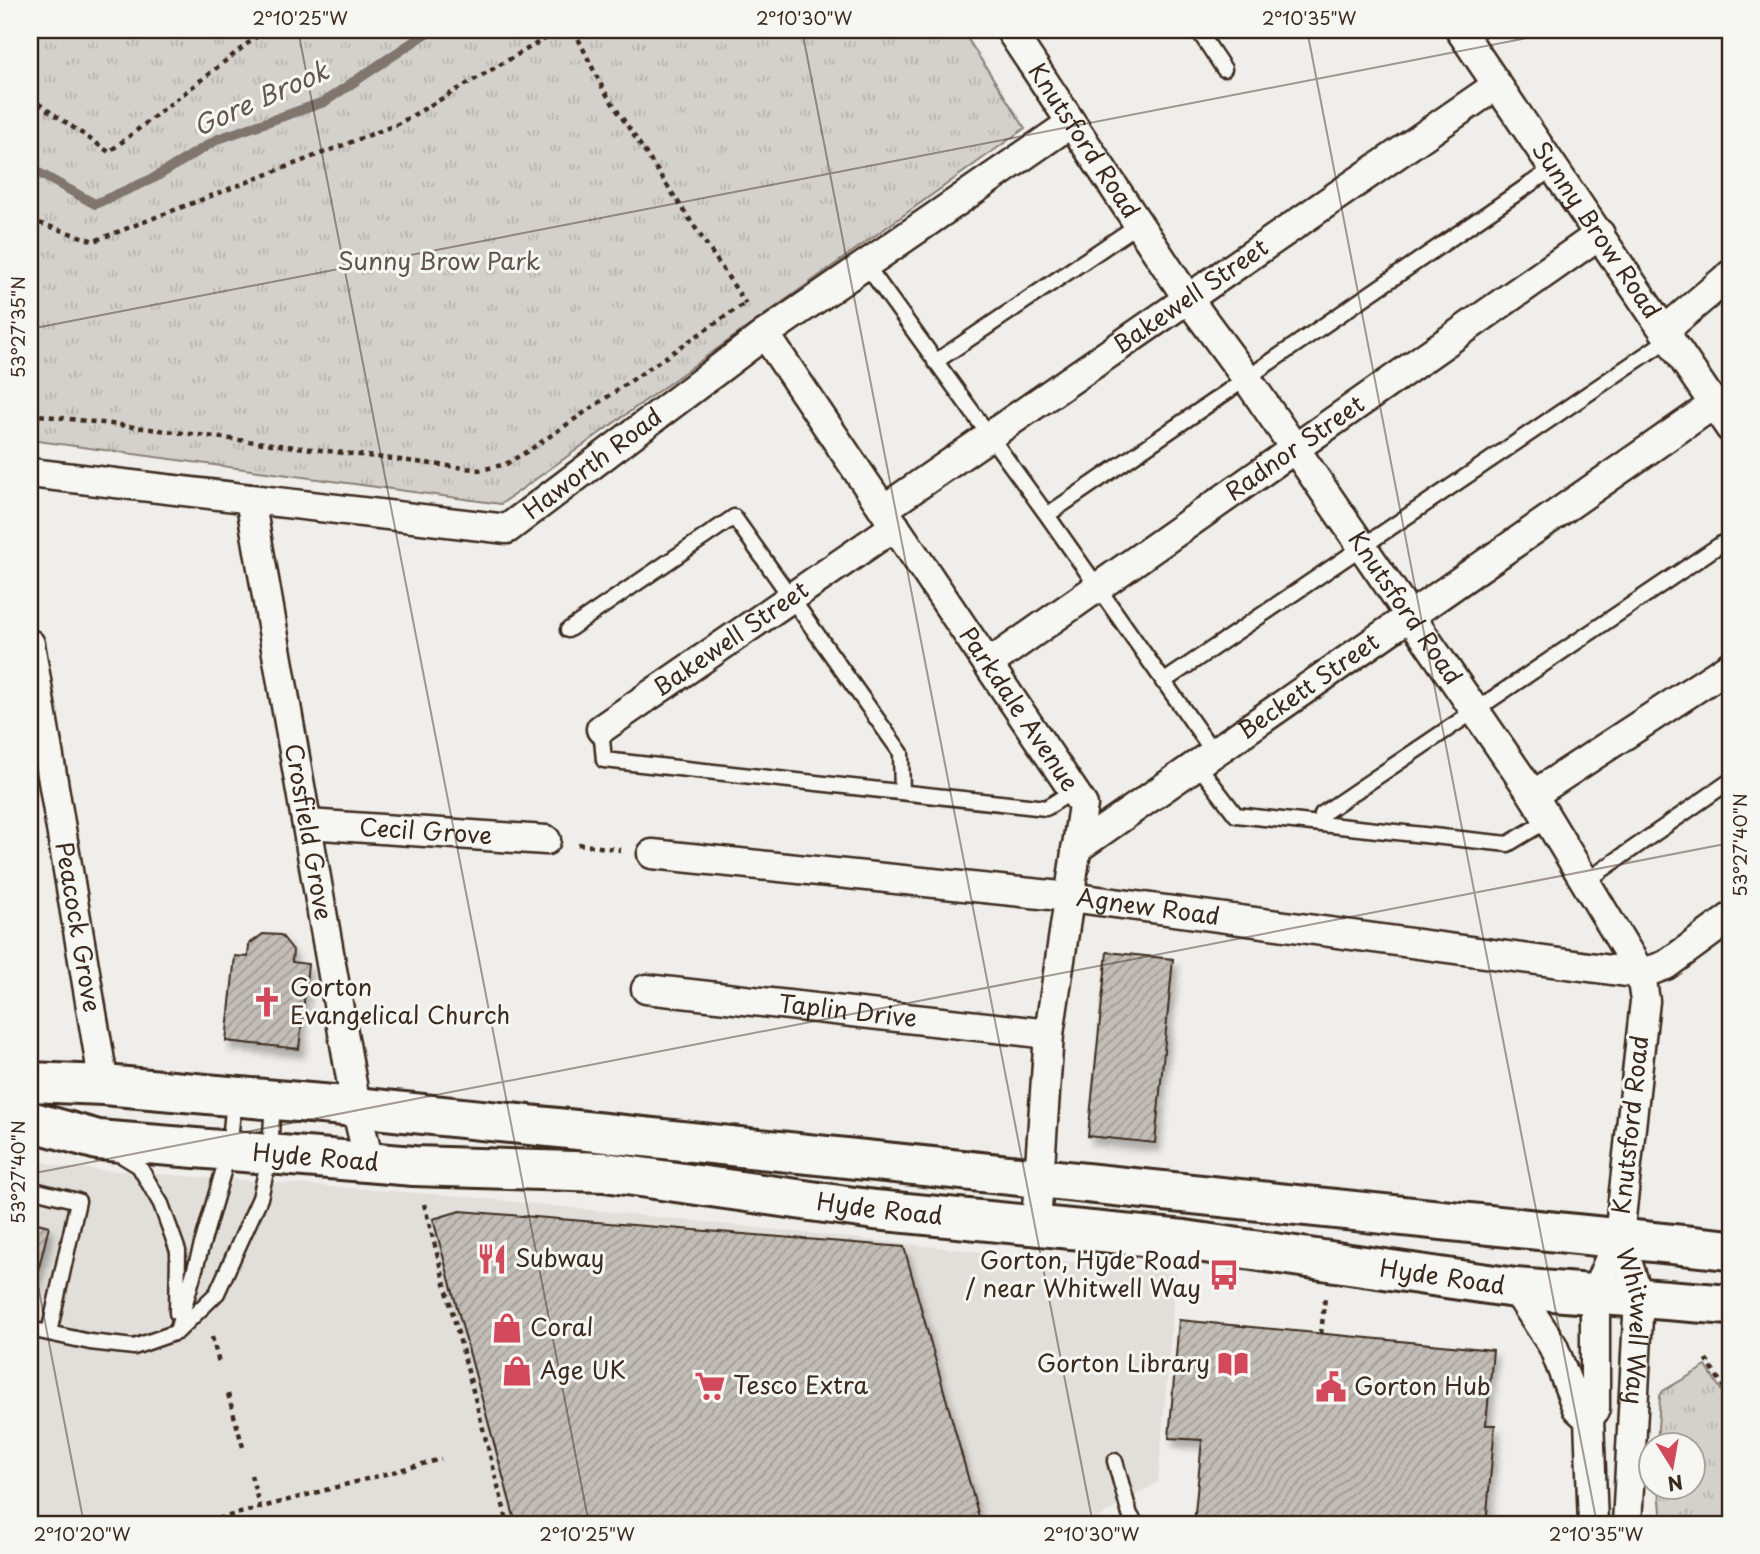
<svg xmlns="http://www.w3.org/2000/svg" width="1760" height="1554" font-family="'Playpen Sans',sans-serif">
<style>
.built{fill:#e2dfdb}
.grass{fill:url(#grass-tufts);stroke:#887e75;stroke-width:2}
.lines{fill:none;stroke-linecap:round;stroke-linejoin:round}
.stream{stroke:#81766d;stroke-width:10}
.building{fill:url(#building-hatch);stroke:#3b2a1e;stroke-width:2;filter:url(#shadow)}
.service-casing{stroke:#3b2a1e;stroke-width:19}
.minor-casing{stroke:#3b2a1e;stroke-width:33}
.trunk-casing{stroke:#3b2a1e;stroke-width:44}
.path{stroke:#3b2a1e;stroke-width:4.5;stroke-dasharray:5 5;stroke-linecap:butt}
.service{stroke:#f6f6f2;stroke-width:14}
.minor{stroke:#f6f6f2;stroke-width:28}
.trunk{stroke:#f6f6f2;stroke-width:38}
.ticks{fill:none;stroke:#3b2a1e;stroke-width:2;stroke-opacity:0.45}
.labels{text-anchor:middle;stroke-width:6;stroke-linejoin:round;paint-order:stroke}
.street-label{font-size:24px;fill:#3b2a1e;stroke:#f6f6f2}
.park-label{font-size:24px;fill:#61544a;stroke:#f6f6f2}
.poi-label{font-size:24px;fill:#3b2a1e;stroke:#f6f6f2;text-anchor:start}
.water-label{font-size:26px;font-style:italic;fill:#64564c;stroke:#f6f6f2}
.neatline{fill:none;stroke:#3b2a1e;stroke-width:2.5}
.ticks-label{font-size:18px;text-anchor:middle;fill:#3b2a1e}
</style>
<defs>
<pattern id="grass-tufts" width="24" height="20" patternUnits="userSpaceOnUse" patternTransform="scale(1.75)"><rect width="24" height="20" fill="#d4d1cc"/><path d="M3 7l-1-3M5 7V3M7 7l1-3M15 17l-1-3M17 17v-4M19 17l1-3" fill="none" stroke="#b7b4af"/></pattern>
<pattern id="building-hatch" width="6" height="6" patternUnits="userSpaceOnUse" patternTransform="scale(1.75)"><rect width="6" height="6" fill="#c2bdb7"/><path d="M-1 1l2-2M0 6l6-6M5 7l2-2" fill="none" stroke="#9f9a94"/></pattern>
<filter id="shadow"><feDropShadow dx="4.5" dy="8" stdDeviation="3.5" flood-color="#0004"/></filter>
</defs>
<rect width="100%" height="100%" fill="#efeeea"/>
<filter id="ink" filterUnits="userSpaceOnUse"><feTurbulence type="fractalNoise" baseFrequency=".0143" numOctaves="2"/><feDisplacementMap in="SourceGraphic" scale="14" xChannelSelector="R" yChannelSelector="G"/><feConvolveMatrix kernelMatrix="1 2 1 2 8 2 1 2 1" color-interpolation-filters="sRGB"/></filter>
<g filter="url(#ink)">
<path class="built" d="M30,1159l32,8 398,29 716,77 -18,209 -70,42h-1058z"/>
<path class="grass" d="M30,30h932l63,98 -524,376 -471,-64z
M1706,1366l24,38v120h-68l-3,-36h35v-42l-37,-1 3,-49 3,-5z"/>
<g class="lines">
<path class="stream" d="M30,168l65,36 59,-26 64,-39 106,-37 107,-72"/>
</g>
<path class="building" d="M263,934l18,1 12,15 -1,12 16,2 -9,85 -73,-8 9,-85 13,1 1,-13z
M1107,952l66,7 -18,184 -67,-7z
M460,1211l444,36 77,277h-465l-83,-305z
M30,1221l19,5 -16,66 -3,-1z
M1179,1320l314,30 -7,75h9l-9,99h-292l8,-84 -33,-2z"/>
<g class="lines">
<g class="service-casing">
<path id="service" d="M1198,30l26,39
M866,265l181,250 167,238
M935,362l204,-138
M1047,515l508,-348
M568,630l166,-113 167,236 1,39
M1163,682l507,-344
M601,729l3,31 442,48 27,-17
M1198,765l38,50 272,29 40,-24
M1321,824l1,-10 408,-276
M1585,882l145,-101
M116,1152l23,14 22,38 17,47 -1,62
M30,1189l48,12 -29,132
M30,1329l60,13 44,5 43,-15 40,-39 43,-95 10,-44 3,-55
M177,1331l52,-180 5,-51
M1115,1461l15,54 6,9"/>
</g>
<g class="minor-casing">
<g id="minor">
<path id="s1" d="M1010,30l178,269 59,80 286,416 108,179 4,27 -26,235 -24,58v115l-6,10 4,105"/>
<path id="s2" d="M1460,30l270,398"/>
<path d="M1665,330l65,-55"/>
<path id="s3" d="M765,334l318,471 -34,229 -13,190"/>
<path id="s4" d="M30,473l477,56 258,-195 306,-211"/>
<path id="s5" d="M250,499l106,608 13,55"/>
<path id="s6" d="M884,509l613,-424"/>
<path id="s7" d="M30,644l74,441"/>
<path id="s8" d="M990,663l610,-429"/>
<path id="s9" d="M601,729l294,-203"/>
<path d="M1533,795l197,-129"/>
<path id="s10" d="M307,824l239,16"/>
<path id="s11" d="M1076,849l638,-445"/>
<path id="s12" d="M652,854l418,43 571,77 25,-9 64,-47"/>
<path id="s13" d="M646,989l403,45"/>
<path id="s14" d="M1619,1236l20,62 -12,226"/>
<path d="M1515,1288l38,58 24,62 12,11"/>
</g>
</g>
<g class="trunk-casing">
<g id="trunk">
<path d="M30,1082l74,3 252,22 1374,143"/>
<path id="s15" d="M30,1121l68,19 316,26 191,6 270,38 309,30 331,48 215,17"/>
</g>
</g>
<path class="path" d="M574,30l29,59 143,215
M30,98l79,54 147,-115 2,-7
M30,220l64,21 304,-117 162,-94
M30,414l451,56 25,-6 25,-15 214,-146
M578,844l43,6
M424,1204l84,320
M1321,1334l4,-37
M212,1337l7,26
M1706,1359l24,38
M228,1394l15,53
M251,1475l9,33
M199,1524l242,-65"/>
<use href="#service" class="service"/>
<use href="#minor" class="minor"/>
<use href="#trunk" class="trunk"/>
</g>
</g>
<path class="ticks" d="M298,30l291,1494M802,30l291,1494M1307,30l290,1494M30,329l1538,-299M30,1174l1700,-331M30,1244l54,280"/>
<defs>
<g id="church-bare" transform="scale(2.415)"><path d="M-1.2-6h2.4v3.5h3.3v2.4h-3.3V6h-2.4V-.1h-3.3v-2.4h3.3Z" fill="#d1495b" stroke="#f6f6f2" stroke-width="2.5" paint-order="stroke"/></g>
<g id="restaurant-bare" transform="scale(2.415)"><path d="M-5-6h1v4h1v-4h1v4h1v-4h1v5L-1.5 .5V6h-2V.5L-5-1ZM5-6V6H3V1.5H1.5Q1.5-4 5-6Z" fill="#d1495b" stroke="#f6f6f2" stroke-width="2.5" paint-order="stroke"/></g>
<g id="bus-bare" transform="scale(2.415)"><path d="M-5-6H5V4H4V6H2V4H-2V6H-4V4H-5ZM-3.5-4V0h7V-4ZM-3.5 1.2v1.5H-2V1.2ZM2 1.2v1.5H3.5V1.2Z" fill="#d1495b" stroke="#f6f6f2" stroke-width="2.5" paint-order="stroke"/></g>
<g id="shop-bare" transform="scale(2.415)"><path d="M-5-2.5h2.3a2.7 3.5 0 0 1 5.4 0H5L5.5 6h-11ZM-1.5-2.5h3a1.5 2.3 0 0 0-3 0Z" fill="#d1495b" stroke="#f6f6f2" stroke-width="2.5" paint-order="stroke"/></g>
<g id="library-bare" transform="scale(2.415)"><path d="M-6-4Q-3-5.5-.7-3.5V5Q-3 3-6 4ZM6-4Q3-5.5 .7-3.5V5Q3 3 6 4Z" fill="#d1495b" stroke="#f6f6f2" stroke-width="2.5" paint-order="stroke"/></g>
<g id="supermarket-bare" transform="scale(2.415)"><path d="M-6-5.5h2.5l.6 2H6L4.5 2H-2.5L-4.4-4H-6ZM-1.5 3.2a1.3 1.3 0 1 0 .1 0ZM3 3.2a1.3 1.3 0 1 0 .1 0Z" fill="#d1495b" stroke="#f6f6f2" stroke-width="2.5" paint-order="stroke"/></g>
<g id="civic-bare" transform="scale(2.415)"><path d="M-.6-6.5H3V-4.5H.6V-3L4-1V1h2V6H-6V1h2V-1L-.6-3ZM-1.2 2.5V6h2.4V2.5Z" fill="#d1495b" stroke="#f6f6f2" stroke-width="2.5" paint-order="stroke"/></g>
</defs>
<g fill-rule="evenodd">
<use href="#church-bare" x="267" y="1002"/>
<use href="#restaurant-bare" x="492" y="1259"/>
<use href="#bus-bare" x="1224" y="1275"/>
<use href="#shop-bare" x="507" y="1328"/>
<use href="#library-bare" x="1233" y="1364"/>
<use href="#shop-bare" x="517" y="1371"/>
<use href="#supermarket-bare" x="710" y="1386"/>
<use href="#civic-bare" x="1331" y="1387"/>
</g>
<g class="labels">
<g class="street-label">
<text dy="8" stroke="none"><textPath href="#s1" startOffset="133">Knutsford Road</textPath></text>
<text dy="8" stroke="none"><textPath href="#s2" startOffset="242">Sunny Brow Road</textPath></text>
<text dy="8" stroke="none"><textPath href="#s6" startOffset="373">Bakewell Street</textPath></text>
<text dy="8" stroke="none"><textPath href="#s8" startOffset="373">Radnor Street</textPath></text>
<text dy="8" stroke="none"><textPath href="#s4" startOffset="588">Haworth Road</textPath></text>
<text dy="8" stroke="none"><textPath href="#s1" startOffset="700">Knutsford Road</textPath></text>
<text dy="8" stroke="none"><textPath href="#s9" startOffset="158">Bakewell Street</textPath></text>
<text dy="8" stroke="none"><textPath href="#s11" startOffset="284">Beckett Street</textPath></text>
<text dy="8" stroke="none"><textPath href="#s3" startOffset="453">Parkdale Avenue</textPath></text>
<text dy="8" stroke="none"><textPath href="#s5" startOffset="338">Crosfield Grove</textPath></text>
<text dy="8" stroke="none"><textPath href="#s10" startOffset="119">Cecil Grove</textPath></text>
<text dy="8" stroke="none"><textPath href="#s12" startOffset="499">Agnew Road</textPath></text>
<text dy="8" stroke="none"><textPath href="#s7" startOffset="287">Peacock Grove</textPath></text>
<text dy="8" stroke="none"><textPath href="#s13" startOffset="203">Taplin Drive</textPath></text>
<text transform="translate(1631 1125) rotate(-84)" y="8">Knutsford Road</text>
<text dy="8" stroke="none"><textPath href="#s15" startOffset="289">Hyde Road</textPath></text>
<text dy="8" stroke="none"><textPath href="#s15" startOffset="856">Hyde Road</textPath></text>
<text dy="8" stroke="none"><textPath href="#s15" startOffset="1423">Hyde Road</textPath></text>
<text dy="8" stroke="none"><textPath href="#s14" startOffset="93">Whitwell Way</textPath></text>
</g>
<g class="park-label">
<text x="439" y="270">Sunny Brow Park</text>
</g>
<g class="poi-label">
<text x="290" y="996">Gorton<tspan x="290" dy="28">Evangelical Church</tspan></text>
<text x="515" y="1267">Subway</text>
<text x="1201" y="1269" text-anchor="end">Gorton, Hyde Road<tspan x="1201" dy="28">/ near Whitwell Way</tspan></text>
<text x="530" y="1336">Coral</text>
<text x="1210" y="1372" text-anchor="end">Gorton Library</text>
<text x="540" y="1379">Age UK</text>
<text x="733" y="1394">Tesco Extra</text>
<text x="1354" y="1395">Gorton Hub</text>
</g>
<g class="water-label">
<text transform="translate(261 99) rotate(-24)" y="9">Gore Brook</text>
</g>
</g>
<rect width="1760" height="1554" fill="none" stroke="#f6f6f2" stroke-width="77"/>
<g transform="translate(1672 1466) rotate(169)"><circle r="33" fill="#f6f6f2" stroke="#aba49d" stroke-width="2"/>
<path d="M0-5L12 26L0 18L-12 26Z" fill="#d1495b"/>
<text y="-10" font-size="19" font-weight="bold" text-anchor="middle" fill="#3b2a1e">N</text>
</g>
<rect x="38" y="38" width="1684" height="1478" class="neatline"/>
<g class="ticks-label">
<text x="300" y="25">2°10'25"W</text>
<text x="804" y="25">2°10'30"W</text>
<text x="1309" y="25">2°10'35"W</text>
<text transform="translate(19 327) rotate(-90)" y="6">53°27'35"N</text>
<text transform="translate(1741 845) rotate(-90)" y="6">53°27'40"N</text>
<text transform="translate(19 1172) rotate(-90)" y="6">53°27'40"N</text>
<text x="82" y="1541">2°10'20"W</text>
<text x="587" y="1541">2°10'25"W</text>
<text x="1091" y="1541">2°10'30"W</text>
<text x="1596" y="1541">2°10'35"W</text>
</g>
</svg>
